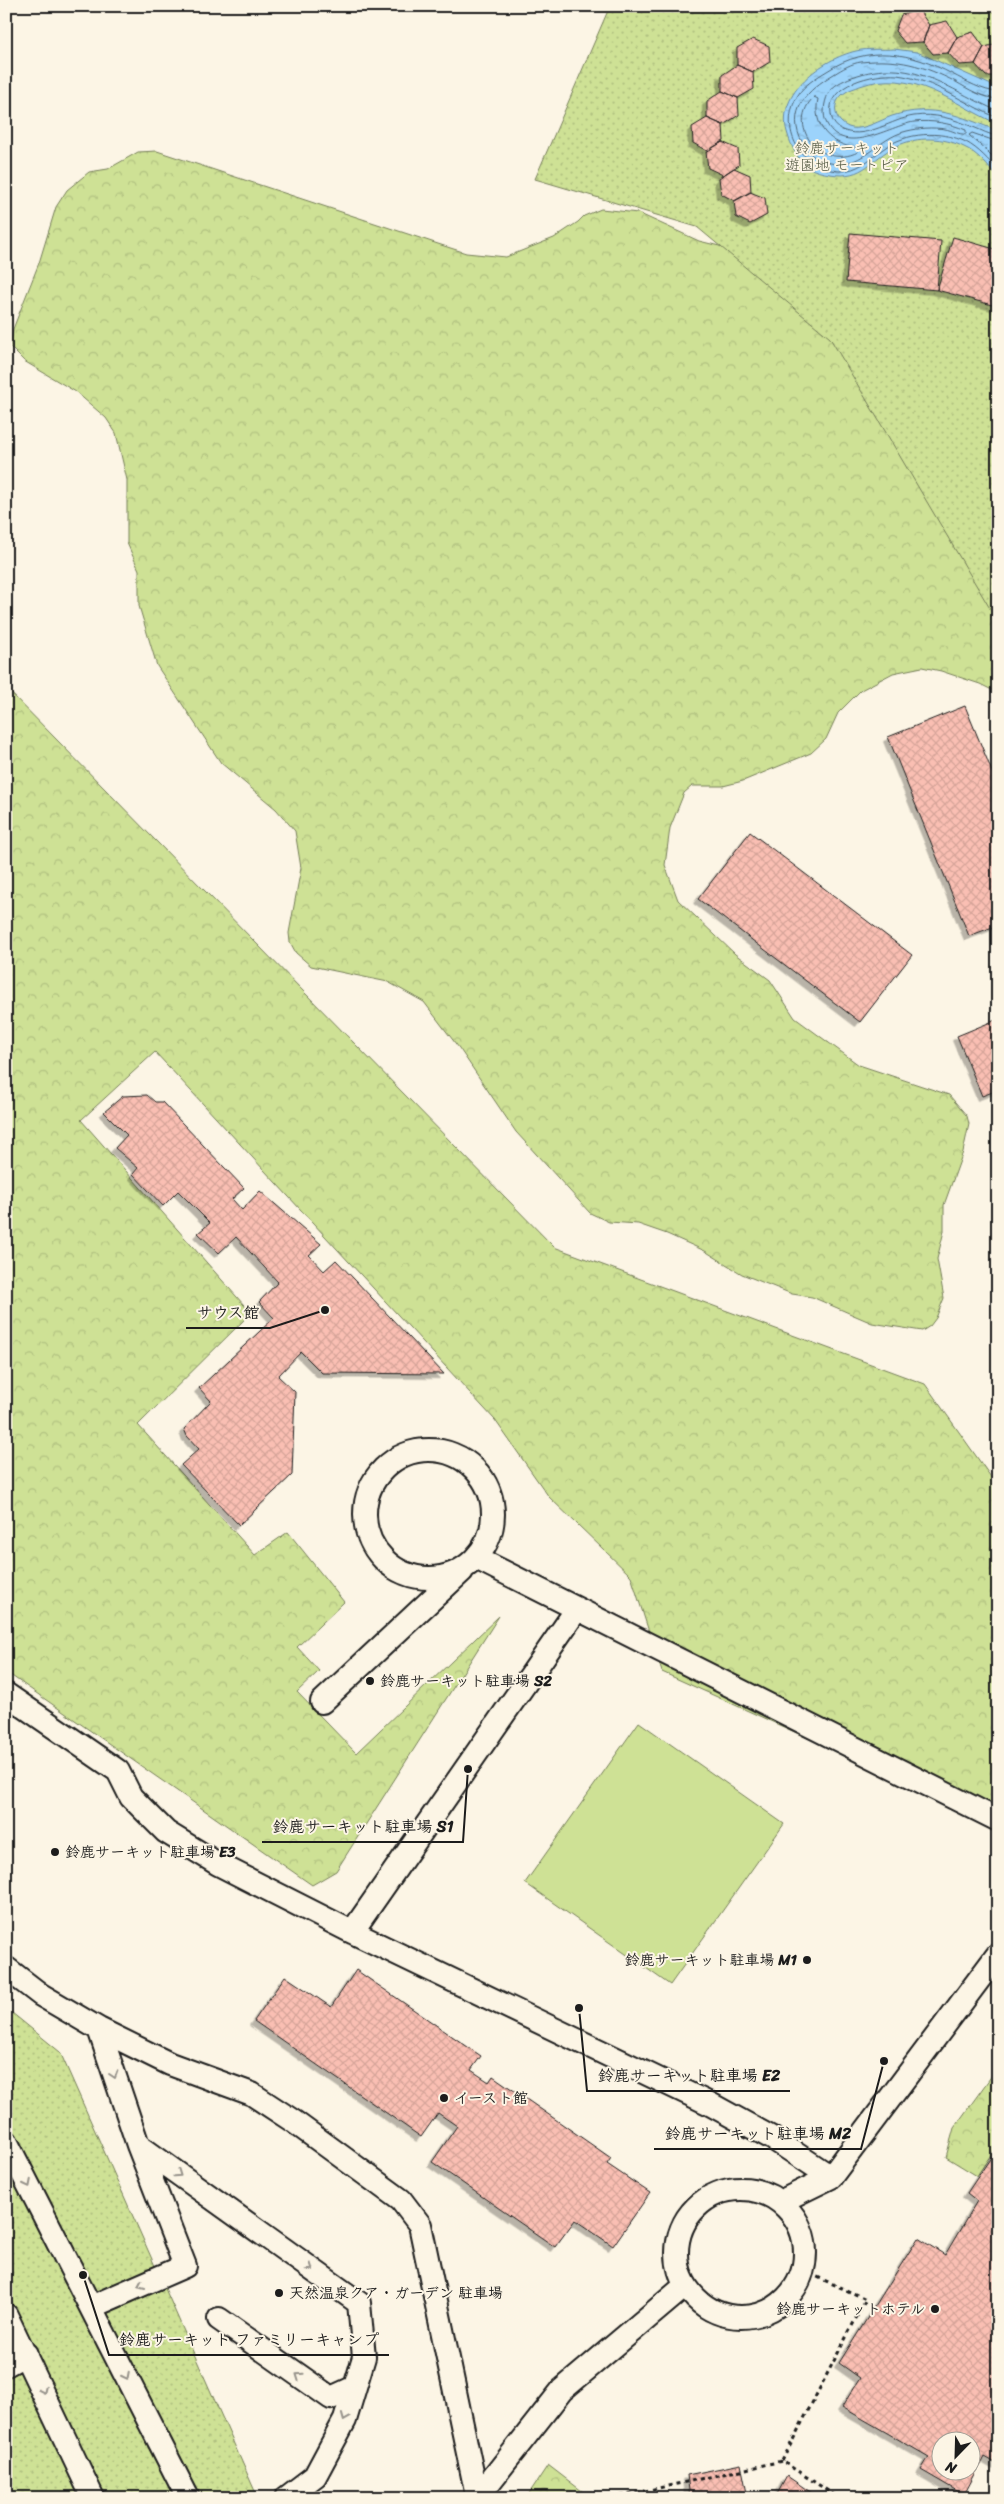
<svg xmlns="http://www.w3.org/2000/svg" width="1004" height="2504" font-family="Sriracha,'Klee One',sans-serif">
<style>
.green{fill:#cee195;stroke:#757e58}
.forest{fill:url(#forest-crowns);stroke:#757e58}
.park{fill:url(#park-dots);stroke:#757e58}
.water{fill:url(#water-ripples);stroke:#698aa2}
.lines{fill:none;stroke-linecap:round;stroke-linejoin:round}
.shore{stroke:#4f6575;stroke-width:1}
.building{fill:url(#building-cross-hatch);stroke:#1c1c1c;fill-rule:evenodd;filter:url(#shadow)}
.service-casing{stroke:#1c1c1c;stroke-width:26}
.path{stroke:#1c1c1c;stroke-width:3;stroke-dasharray:4 4;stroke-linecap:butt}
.service{stroke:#fcf5e5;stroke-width:22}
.oneway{stroke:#97938b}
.poi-dot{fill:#1c1c1c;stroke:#fcf5e5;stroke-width:2}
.labels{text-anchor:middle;stroke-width:4;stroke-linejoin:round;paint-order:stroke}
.park-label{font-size:15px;fill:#515740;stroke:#fcf5e5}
.poi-label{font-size:15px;font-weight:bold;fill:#1c1c1c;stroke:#fcf5e5;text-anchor:start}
.leader{fill:none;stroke:#1c1c1c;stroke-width:2}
.callout-dot{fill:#1c1c1c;stroke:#fcf5e5;stroke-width:2}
.callout-label{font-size:16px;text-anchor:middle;font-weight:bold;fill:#1c1c1c;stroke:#fcf5e5;stroke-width:4;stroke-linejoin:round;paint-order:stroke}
</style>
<defs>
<pattern id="forest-crowns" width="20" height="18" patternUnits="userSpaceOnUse" patternTransform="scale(1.25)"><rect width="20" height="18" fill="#cee195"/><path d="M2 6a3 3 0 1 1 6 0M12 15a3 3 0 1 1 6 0" fill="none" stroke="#b0c080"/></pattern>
<pattern id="park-dots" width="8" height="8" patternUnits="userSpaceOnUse" patternTransform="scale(1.25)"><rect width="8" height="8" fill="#cee195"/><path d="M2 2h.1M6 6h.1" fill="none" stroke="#b0c080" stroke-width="1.8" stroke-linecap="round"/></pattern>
<pattern id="water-ripples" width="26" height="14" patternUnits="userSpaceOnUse" patternTransform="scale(1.25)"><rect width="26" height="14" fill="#9cd3fb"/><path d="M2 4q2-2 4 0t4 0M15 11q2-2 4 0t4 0" fill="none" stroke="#86b5d7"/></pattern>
<pattern id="building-cross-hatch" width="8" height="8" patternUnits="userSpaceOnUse" patternTransform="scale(1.25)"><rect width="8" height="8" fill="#fabfb3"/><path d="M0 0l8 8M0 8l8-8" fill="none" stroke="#d6a499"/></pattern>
<filter id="shadow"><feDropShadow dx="-4.5" dy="4.5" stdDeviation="0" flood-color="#0004"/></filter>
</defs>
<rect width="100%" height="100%" fill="#fcf5e5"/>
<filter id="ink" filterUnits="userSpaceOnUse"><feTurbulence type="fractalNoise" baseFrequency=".02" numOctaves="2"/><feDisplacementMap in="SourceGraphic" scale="10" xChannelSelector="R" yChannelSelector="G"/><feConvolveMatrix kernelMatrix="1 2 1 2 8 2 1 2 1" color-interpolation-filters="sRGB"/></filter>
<g filter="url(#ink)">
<path class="green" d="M639,1722l145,102 -114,161 -145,-102z"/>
<path class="forest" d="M157,151l281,93 28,9 40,4 48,-19 24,-16 6,-6 17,-7 37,4 61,28 45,11 254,92v349l-18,-9 -39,-13 -19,-4 -29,6 -32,17 -23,23 -12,26 -15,14 -68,28 -20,5h-31l-8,7 -14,35 -5,37 13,35 57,54 35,26 25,38 64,47 90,30 18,21 2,8 -6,28 -19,53v26l-7,28 7,39 -8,20 -6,8 -8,5 -50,-8 -60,-26 -20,-3 -50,-20 -37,-23 -38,-17 -29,-10 -29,-2 -19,-9 -74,-81 -57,-84 -35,-46 -36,-20 -77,-16 -15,-13 -6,-11 -1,-9 12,-65 -6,-37 -19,-22 -55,-46 -64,-97 -18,-60v-36l-12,-27v-63l-11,-47 -10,-15 -30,-26 -52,-31 -14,-14 3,-18 26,-66 17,-56 11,-17 22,-18 19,-3 30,-17z
M6,688l548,559 371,137 73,103v337l-336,-152 -31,-96 -82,-79 -54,-77 -340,-368 -74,68 170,193 -113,112 117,130 33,-23 56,70 -47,45 22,24 -22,21 59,61 143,-137 -163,255 -24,14 -306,-213z
M998,2067v77l-21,32 -31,-19 8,-29z
M548,2465l43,33h-65z"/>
<path class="park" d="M610,6h388v616l-168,-284 -133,-111 -162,-48z
M6,2008l54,44 198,446h-252z"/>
<path class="water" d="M894,49l23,3 81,36v36c-45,-20 -86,-57 -138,-38 -4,2 -10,3 -14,6 -17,10 -12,32 6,36 12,2 29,-8 40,-12 41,-13 68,0 106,15v46c-11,-11 -20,-24 -34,-30 -20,-10 -47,-11 -67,-1 -27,12 -32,34 -67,28 -7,-1 -16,-3 -22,-7 -11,-8 -17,-21 -21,-35 -11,-39 35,-73 69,-81 12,-3 26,-1 38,-2z"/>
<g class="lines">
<path class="shore" d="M998,92c-16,-1 -32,-11 -46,-18 -41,-22 -84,-30 -125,-3 -10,6 -23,14 -29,24 -21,34 3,75 42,76 18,0 30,-12 43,-22 23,-17 58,-19 83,-7 13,7 22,18 32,28
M814,97l4,2c-6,28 13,46 39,49l1,4c-39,19 -73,-28 -44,-55z
M998,99c-15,-1 -30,-10 -42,-17 -34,-17 -57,-24 -95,-20 -9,1 -19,7 -27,12 -27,16 -49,37 -31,70 5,9 12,15 23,18 35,10 50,-24 81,-31 13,-3 25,-4 38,-2 7,1 14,6 21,5v-4c-17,-7 -34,-10 -52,-8 -25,4 -69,35 -87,2 -5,-9 -3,-21 1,-30 5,-9 14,-13 24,-17 61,-22 94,12 146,34
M998,118c-34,-14 -63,-38 -101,-43 -23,-2 -71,9 -66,39 1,8 6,15 14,17 22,8 47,-12 69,-15 21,-3 40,3 59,11 8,3 16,8 25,9
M998,142l-26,-9 -3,2 29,26"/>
</g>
<path class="building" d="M919,10l10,15 -6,17 -18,1 -10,-12 6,-16z
M947,21l10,16 -9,16 -15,1 -10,-12 6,-17z
M973,32l11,15 -9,17 -16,1 -11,-12 9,-16z
M753,39l16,7 1,16 -17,10 -16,-7v-17z
M998,44v32h-12l-11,-12 9,-17z
M737,65l16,7 1,17 -16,9 -16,-7v-16z
M722,91l16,7 1,17 -16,10 -16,-7v-17z
M707,118l16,7 1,16 -17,10 -14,-8 -1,-16z
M722,142l16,7 1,16 -16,10 -15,-7 -2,-16z
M734,168l16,7 1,17 -16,9 -14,-7 -2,-16z
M750,192l15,6 2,17 -17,9 -14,-7 -2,-16z
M850,233l91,8 -4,49 -91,-8z
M953,237l45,13v36l-6,19 -55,-15z
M998,294v13l-6,-2z
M965,706l33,80v139l-29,11 -81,-199z
M750,832l162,123 -52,67 -162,-123z
M998,1019v71l-16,6 -25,-60z
M147,1095l8,7h7l82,86 -12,11 10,11 18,-19 61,53 -12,11 15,16 12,-11 108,114 -122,-1 -21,-21 -23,24 17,16 -3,83 -53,50 -58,-60 18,-16 -12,-13 -3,-7 27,-28 -12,-13 75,-70 -15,-16 19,-20 -42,-45 -17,16 -21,-20 12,-10 -32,-32 -15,15 -30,-32 5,-6 -23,-20 12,-13 -23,-23 19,-16z
M356,1970l125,86 -10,14 18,12 4,-6 118,82 -4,6 43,29 -37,53 -38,-26 -20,27 -123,-85 25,-36 -19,-13 -17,24 -167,-116 31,-45 46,31z
M998,2147v318l-14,-8 -20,38 -43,-25 8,-13 -87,-50 18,-29 -21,-15 79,-125 27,17 32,-54 -10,-8zM942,2442h30v30h-30z
M741,2464l7,34h-58l-3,-23z
M787,2476l32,22h-44z"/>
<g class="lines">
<g class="service-casing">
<path id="service" d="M365 1514a64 64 0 1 1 128 0a64 64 0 1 1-128 0Z
M476,1558l522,262
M6,1694l112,77 13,26 35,35 52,32 134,68 358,172 62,34 59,39 167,-223
M322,1702l140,-131
M352,1932l225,-323
M6,1968l35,27 58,34 71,35 82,30 41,27 108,79 19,25 57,271
M6,2141l182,357
M138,2145l221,158 5,54 -19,63 -30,56 -29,22
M677 2253a64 64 0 1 1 128 0a64 64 0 1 1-128 0Z
M780,2202l51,-25
M91,2307l94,-41 -47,-121 -39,-116
M6,2315l87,183
M219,2319l112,79 24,-11
M6,2365l20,-11
M477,2498l85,-108 123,-104"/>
</g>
<path class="path" d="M782,2461l84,-162 -62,-28
M613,2498l169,-37 57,37"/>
<use href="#service" class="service"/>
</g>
<defs><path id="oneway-chevron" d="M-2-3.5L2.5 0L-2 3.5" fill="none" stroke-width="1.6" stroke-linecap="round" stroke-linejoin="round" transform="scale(1.25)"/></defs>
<g class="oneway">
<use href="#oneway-chevron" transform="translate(114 2075) rotate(72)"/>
<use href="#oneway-chevron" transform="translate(178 2174) rotate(35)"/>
<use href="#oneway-chevron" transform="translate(28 2184) rotate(63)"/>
<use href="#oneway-chevron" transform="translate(310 2268) rotate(35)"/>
<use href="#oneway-chevron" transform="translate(141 2285) rotate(156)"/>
<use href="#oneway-chevron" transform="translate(126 2376) rotate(63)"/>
<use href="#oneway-chevron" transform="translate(299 2376) rotate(-145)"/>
<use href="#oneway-chevron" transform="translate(43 2390) rotate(65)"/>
<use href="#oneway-chevron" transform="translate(345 2418) rotate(112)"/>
</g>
</g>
<g class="poi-dot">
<circle cx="370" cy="1681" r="5"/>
<circle cx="55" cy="1852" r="5"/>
<circle cx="807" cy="1960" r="5"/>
<circle cx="444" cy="2098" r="5"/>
<circle cx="279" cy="2293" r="5"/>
<circle cx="935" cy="2309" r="5"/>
</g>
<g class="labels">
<g class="park-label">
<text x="847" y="153">鈴鹿サーキット<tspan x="847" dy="17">遊園地 モートピア</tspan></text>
</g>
<g class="poi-label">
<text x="380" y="1686">鈴鹿サーキット駐車場 S2</text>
<text x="65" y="1857">鈴鹿サーキット駐車場 E3</text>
<text x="797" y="1965" text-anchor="end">鈴鹿サーキット駐車場 M1</text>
<text x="454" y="2103">イースト館</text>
<text x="289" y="2298">天然温泉クア・ガーデン 駐車場</text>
<text x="925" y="2314" text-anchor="end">鈴鹿サーキットホテル</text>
</g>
</g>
<path class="leader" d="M325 1310L270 1328H186M468 1769L463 1842H262M579 2008L587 2091H790M884 2061L861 2149H654M83 2275L109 2355H389"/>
<g class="callout-dot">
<circle cx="325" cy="1310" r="5"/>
<circle cx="468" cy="1769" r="5"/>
<circle cx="579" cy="2008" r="5"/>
<circle cx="884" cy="2061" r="5"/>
<circle cx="83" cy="2275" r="5"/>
</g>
<g class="callout-label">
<text x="228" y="1318">サウス館</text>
<text x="363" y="1832">鈴鹿サーキット駐車場 S1</text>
<text x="689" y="2081">鈴鹿サーキット駐車場 E2</text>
<text x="758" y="2139">鈴鹿サーキット駐車場 M2</text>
<text x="249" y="2345">鈴鹿サーキット ファミリーキャンプ</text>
</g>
<rect width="1004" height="2504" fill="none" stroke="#fcf5e5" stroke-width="25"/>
<rect x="12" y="12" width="979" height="2479" fill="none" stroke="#1c1c1c" stroke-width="2" filter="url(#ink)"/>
<g transform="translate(956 2456) rotate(203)"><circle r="24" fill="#fcf5e5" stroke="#a29e95"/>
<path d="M0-4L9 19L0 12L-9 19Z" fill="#1c1c1c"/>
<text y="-8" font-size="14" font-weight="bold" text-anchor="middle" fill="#1c1c1c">N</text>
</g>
</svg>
